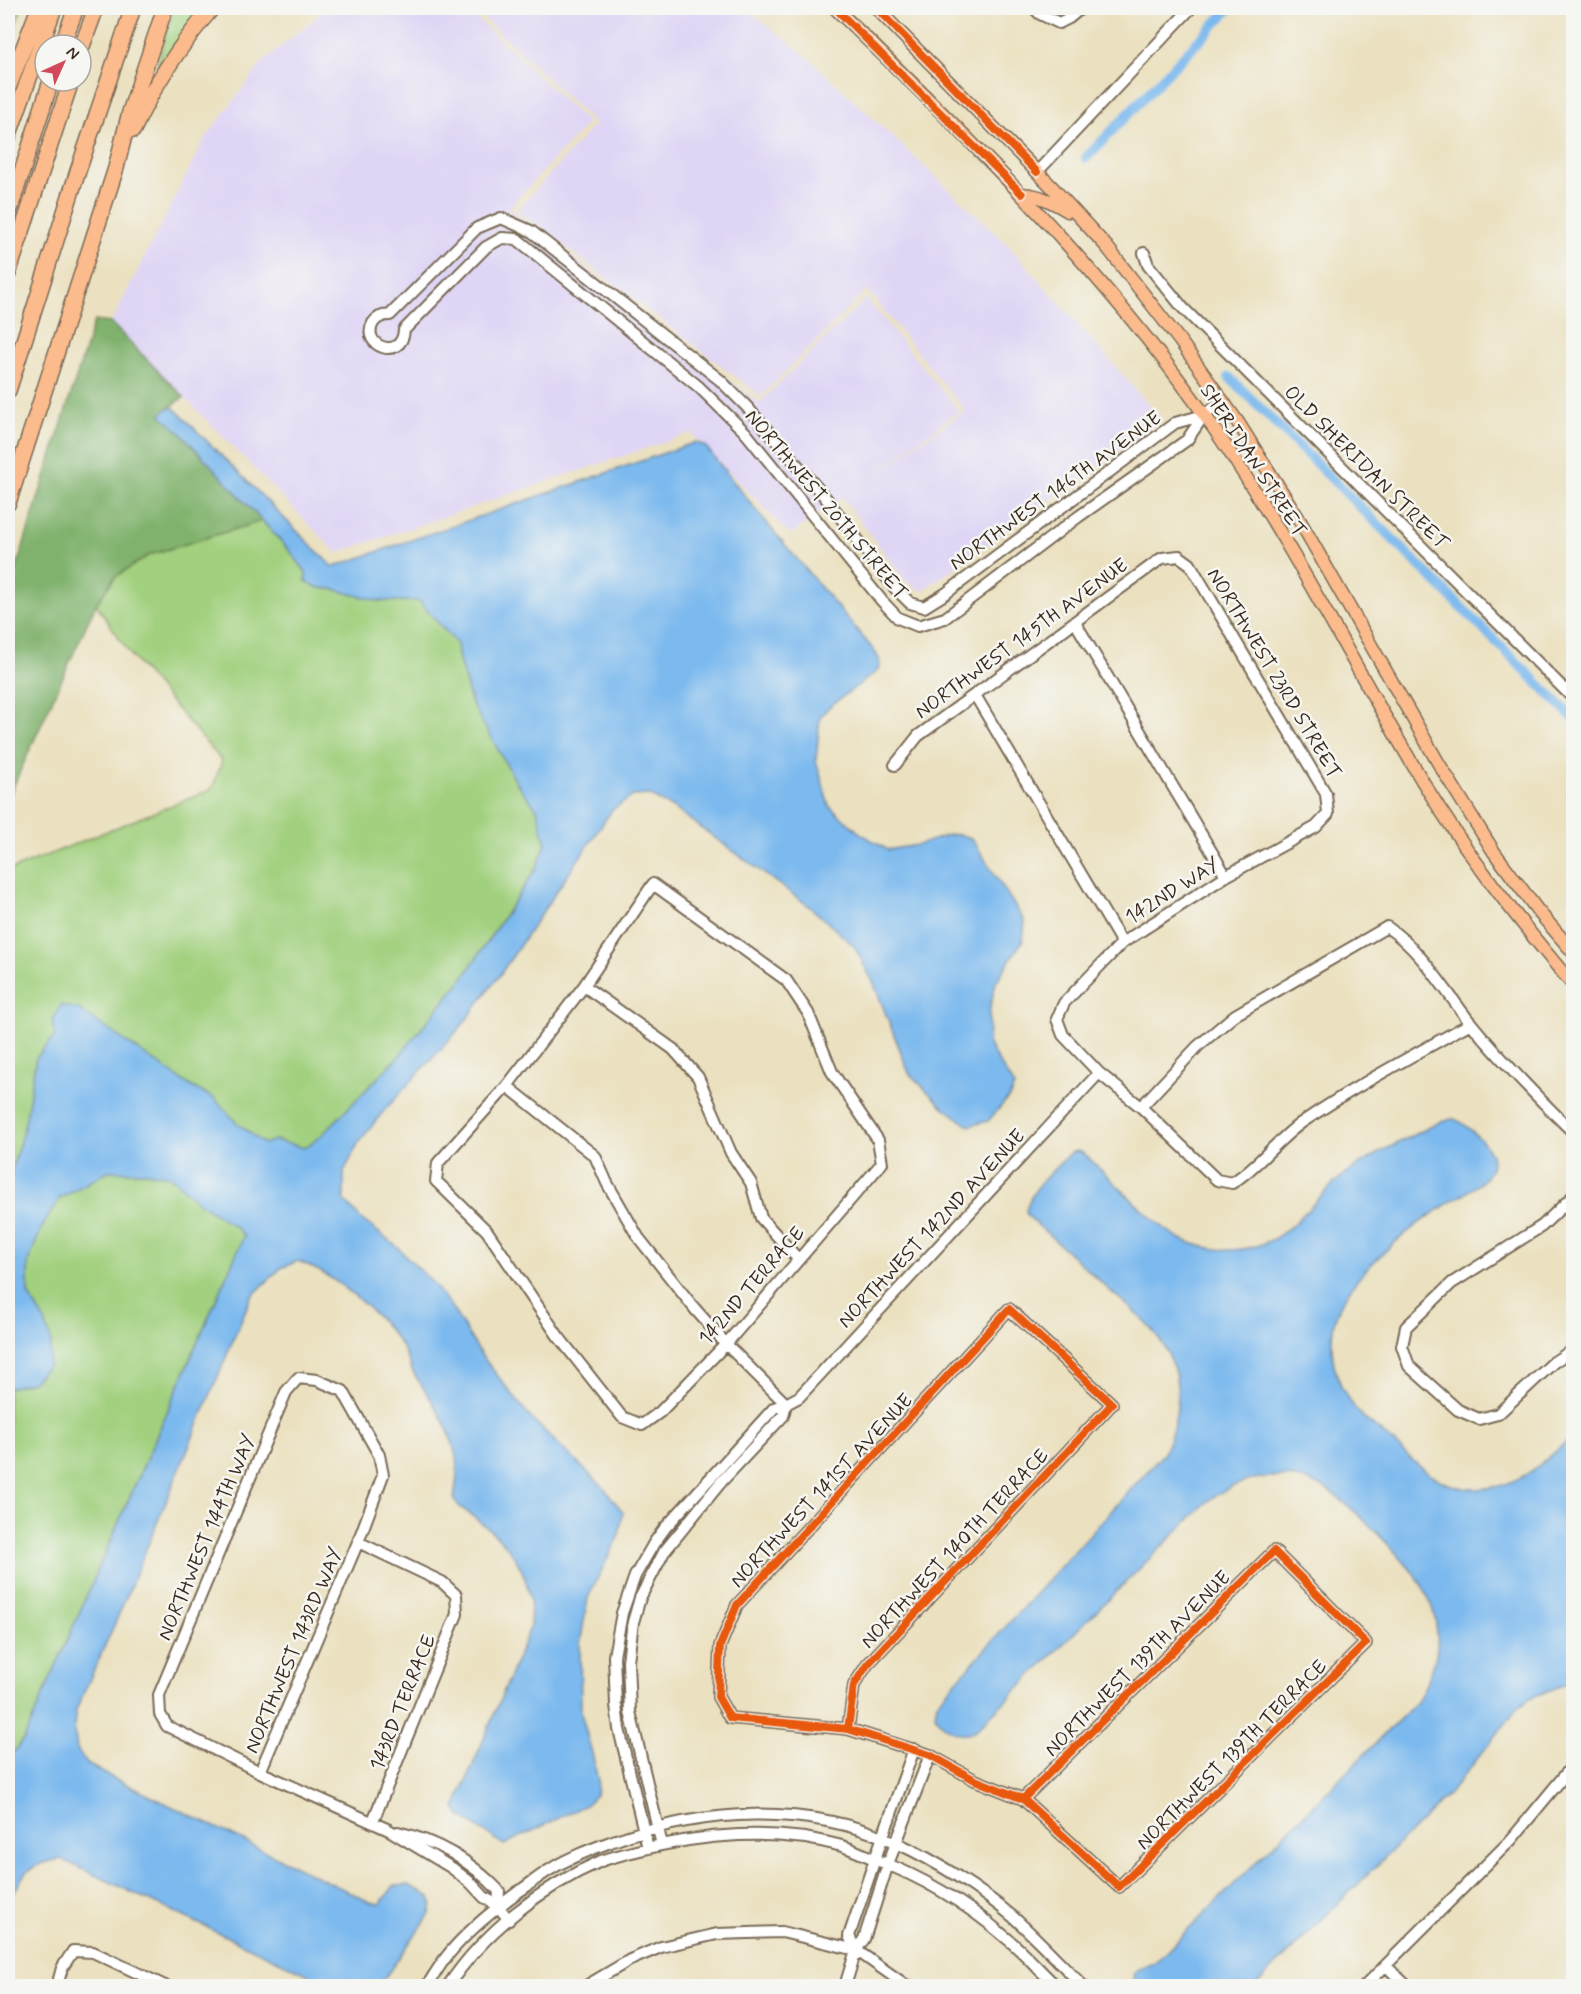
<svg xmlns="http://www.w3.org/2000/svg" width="1581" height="1994" font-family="Mynerve,sans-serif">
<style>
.built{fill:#dfd5f5}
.green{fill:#a1d07e;stroke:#6e7d4e;stroke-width:1.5}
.forest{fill:#80b26d;stroke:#5e6e46;stroke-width:1.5}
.water{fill:#7cb9ee;stroke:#5c7286;stroke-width:1.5}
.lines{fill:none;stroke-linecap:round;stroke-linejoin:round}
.canal{stroke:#7cb9ee;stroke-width:10}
.minor-casing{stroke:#796a57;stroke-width:14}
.major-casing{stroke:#796a57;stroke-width:15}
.highway-casing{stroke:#796a57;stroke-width:18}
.minor{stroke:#fff;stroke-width:10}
.major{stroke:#fbbb8c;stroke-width:12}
.highway{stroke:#fbbb8c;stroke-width:15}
.cycleway-casing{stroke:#f6f6f2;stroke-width:11}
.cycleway{stroke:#e8590c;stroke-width:8}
.labels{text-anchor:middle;stroke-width:5;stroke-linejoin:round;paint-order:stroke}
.street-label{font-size:20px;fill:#3b2a1e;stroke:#f6f6f2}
</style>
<rect width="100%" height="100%" fill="#f6f6f2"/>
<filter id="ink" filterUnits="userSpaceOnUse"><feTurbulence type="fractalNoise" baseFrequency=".0167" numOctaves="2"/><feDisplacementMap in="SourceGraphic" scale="12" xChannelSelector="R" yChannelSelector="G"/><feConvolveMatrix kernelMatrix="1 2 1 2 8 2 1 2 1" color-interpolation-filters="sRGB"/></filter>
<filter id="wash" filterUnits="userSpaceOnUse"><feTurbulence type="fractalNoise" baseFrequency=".008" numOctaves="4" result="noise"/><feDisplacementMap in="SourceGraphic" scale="24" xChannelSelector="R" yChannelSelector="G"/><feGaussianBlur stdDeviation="1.35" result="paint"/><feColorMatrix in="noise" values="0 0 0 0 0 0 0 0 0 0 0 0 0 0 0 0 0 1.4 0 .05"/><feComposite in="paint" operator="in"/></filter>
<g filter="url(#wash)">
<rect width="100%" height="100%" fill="#ebe1c0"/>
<path class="built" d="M327,8h139l122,115 -79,85 250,195 107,-105 93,113 -99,73 105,-73 -98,-121 -106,106 -244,-186 78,-86 -122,-116h273l60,48 200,187 156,177 -240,171 -16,-10 -64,-84 -52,38 -99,-102 -354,120 -226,-230 93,-183 58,-77z"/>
<path class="green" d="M8,8h14l-14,37z
M173,8h30l-44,60 -2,-2z
M262,521l28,30 16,21v9l12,7 14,1 47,12h40l38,43 2,16 13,44 46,81 19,24 9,35 -10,25 -73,109 -64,78 -78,80 -17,12 -29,-8 -11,4 -27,-21 -23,-25 -22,-11 -114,-77 -42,48 -11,66 -17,60v-313l204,-82 10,-28 -90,-104 -36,-53 19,-27 34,-22z
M108,1171l39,1 23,4 27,25 41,28 6,7 -220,503 -16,20v-371l24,-6 17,-17 2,-24 -6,-19 -17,-28v-32l14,-35 17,-28z"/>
<path class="forest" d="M94,321l17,2 73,74c-7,6 -18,11 -23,18l19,17 82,89 -113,34 -34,22 -19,27 -88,194v-204z"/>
<path class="water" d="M173,407l160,160 363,-125 10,5 59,74 108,128c5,8 11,14 3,23l-47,35 -9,10 -4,43 13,46 31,27 28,17c9,-2 19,-3 29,-5 22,-5 33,-17 55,-6l53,83 -2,18 -27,42 -6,25 -2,35 5,11 21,33 -4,10 -22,25 -19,5 -26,-19 -34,-34 -35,-89 -20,-38 -44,-39 -135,-98 -26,-14 -16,1 -21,14 -113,166 -39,52 -77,84 -24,30 -15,30v28l17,19 34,26 36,36 19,24 32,51 49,62 73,70 19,24 -4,23 -31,63 -8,46 1,69 12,44 5,24 -2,14 -10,10 -82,40 -43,-29 -6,-8 75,-180c0,-9 2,-19 0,-28 -6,-47 -36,-68 -71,-94l-5,-7c1,-10 4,-22 3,-32 -1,-32 -24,-65 -41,-90 -7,-11 -9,-23 -16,-33 -23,-33 -65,-69 -102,-83l-17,7 -30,29 -131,315 -44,98 -2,18 3,21 10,15 24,13 259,125 10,2 14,-18 15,-1 21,12 2,6 -2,11 -51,72h-47l-271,-127c-37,6 -39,16 -53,49v-149l16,-20 220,-503 -6,-7 -41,-28 -27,-25 -23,-4 -39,-1 -49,28 -17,28 -14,35v32l17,28 6,19 -2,24 -17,17 -24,6v-204l17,-60 11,-66 19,-22 -3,-15 9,-16 17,4 114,78 22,11 23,25 27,21 10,-4 30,8 17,-12 78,-80 64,-78 73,-109 10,-25 -9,-35 -19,-24 -46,-81 -13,-44 -2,-16 -38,-43h-40l-47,-12 -13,-1 -13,-7v-9l-16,-21 -110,-119 -19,-17 4,-5z
M1454,1119c12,4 38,28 38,42 0,6 -3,12 -7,17 -10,12 -28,19 -41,28 -36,23 -101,74 -110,117 -7,35 4,70 30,95 10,9 22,17 31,26 24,23 46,45 81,45 45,-1 66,-26 97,-53v245l-43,17 -12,10 -69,86 -194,192h-120c-7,-18 6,-17 18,-23 4,-2 8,-6 12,-10l252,-251c11,-21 23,-45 20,-69 -1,-15 -6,-31 -13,-44 -15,-27 -83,-97 -112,-107 -37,-12 -74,-4 -104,19l-231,228c-14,10 -34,1 -42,-14l2,-13 227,-249c19,-41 20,-85 -10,-121 -13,-17 -31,-30 -47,-44 -24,-23 -49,-45 -75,-68l-6,-7c1,-21 32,-48 46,-61l7,-1c10,5 16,14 24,21 23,21 49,50 76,66 15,8 31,11 48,12 58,0 73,-38 112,-71 25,-21 62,-37 91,-52l14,-7z"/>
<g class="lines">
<path class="canal" d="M1086,158l144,-150
M1229,377l345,342"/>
</g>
</g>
<g filter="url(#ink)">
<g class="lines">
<g class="minor-casing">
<path id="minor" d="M1034,8l6,6 19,9 10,-5 12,-10
M1037,172l154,-164
M1144,253l4,12 35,43 391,391
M1204,415l-17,25 -109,77 -133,101 -27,8 -20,-8 -16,-17 -137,-169 -46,-45 -182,-148 -15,-1 -16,9 -82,83c-2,32 -44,16 -31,-7 4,-6 10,-8 17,-8l87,-87 24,-10 30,13 189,149 27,27 78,90 69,90 16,16 14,4 21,-13 230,-171 29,-8 19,-14
M1075,622l151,254
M975,695l147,248
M895,765l23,-29 244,-178 17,-2 11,8 136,230 2,20 -12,13 -90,49 -104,67 -58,60 -7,16 6,16 36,38 42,34 76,73 15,3c26,-16 44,-42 69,-60 54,-37 113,-68 170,-100
M653,884l133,96 22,33 24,59 46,68 4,23 -156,181 -66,68 -18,13 -20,-8 -64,-81 -71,-105 -51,-50 2,-18 69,-77 77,-100z
M584,986l89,63 25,28 33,76 20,30 10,35 37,41
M507,1086l88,70 12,27 31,54 57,72 31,35 60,60
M1141,1107l57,-61 37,-31 152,-88c34,23 57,62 82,94 32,39 68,76 105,112
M1574,1195l-32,31 -90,57 -46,44 -4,19 7,20 49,44 21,9 19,-5 56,-52 20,-13
M848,1729l6,-44 13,-20 245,-261 -103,-95 -272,296 -17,41 -2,51 12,21 118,11 82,26 45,25 48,19 96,88 247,-244 -92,-92 -251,248
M260,1772l98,-230
M373,1821l84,-207 -1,-19 -14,-13 -84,-40 25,-67 -4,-20 -36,-64 -26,-11 -19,-2 -12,14 -127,303 1,19 7,12 93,46 129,58 63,38 19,15 13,14 14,9 11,14
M398,1832c39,9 74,30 101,59l-1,15
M662,1845l-32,-133 -2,-51 5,-39 7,-24 24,-46 57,-70 62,-66 3,-12
M648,1848l-29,-119 -3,-24 -2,-49 8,-43 13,-37 19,-33 11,-15 109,-120 12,-4 13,-7 300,-324
M856,1950l-7,-14 26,-77 39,-110
M1386,1966l21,20
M57,1986l5,-18 11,-17 20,1 72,34
M427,1986c6,-9 12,-20 20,-30 20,-25 45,-45 71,-64 11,-7 21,-16 33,-23 19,-12 41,-20 62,-28 92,-33 194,-38 284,2 39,18 83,46 115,73 25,22 48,47 71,70
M448,1986c36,-54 93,-99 153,-125 11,-4 23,-7 35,-10 65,-17 140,-24 206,-5 10,3 20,8 30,12 48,18 93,44 132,78 19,15 35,34 52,50
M586,1986l44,-26 31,-13 56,-13 65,-2 74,18 51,36
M845,1986l11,-36 8,-11 24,-75 42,-109
M1365,1986l146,-146 63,-76"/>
</g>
<g class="major-casing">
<path id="major" d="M835,8c137,133 271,264 380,422 77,113 138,235 208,352 44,73 96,139 151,204
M876,8l176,179 55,60 73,94 57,80 60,95 142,248 55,88 44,59 36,42
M1022,194c18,1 31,8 46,17"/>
</g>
<g class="highway-casing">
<path id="highway" d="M62,45l14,-37
M81,49l15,-41
M8,88l31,-80
M133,130c20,-44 48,-86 79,-122
M8,137l46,-129
M8,215l43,-134
M8,274l63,-193
M8,391l70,-220 55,-163
M8,503l108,-335 14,-56 35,-104"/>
</g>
<use href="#minor" class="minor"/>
<use href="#major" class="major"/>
<use href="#highway" class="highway"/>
<g class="cycleway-casing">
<path id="cycleway" d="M835,8l187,186
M876,8l161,164
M848,1729l6,-44 13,-20 245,-261 -103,-95 -272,296 -17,41 -2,51 12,21 118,11 82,26 45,25 48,19 96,88 247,-244 -92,-92 -251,248"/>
</g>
<use href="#cycleway" class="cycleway"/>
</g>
</g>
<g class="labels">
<g class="street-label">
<text transform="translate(1254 460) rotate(57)" y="7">SHERIDAN STREET</text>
<text transform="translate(1367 467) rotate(45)" y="7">OLD SHERIDAN STREET</text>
<text transform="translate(1055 490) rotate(-36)" y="7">NORTHWEST 146TH AVENUE</text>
<text transform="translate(827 504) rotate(50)" y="7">NORTHWEST 20TH STREET</text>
<text transform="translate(1021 638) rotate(-36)" y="7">NORTHWEST 145TH AVENUE</text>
<text transform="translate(1275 673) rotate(59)" y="7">NORTHWEST 23RD STREET</text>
<text transform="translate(1172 890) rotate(-32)" y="7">142ND WAY</text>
<text transform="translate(931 1228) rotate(-47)" y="7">NORTHWEST 142ND AVENUE</text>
<text transform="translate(751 1285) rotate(-49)" y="7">142ND TERRACE</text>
<text transform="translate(821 1490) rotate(-47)" y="7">NORTHWEST 141ST AVENUE</text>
<text transform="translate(206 1537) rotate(-67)" y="7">NORTHWEST 144TH WAY</text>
<text transform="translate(954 1548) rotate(-47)" y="7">NORTHWEST 140TH TERRACE</text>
<text transform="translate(293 1650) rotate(-67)" y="7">NORTHWEST 143RD WAY</text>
<text transform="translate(1137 1663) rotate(-45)" y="7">NORTHWEST 139TH AVENUE</text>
<text transform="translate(402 1702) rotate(-68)" y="7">143RD TERRACE</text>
<text transform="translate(1231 1754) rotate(-45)" y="7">NORTHWEST 139TH TERRACE</text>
</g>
</g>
<rect width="1581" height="1994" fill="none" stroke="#f6f6f2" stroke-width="30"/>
<g transform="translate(63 63) rotate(45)"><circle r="28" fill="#f6f6f2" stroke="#aba49d" stroke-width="1.5"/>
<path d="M0-4.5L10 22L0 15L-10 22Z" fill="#d1495b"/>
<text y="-9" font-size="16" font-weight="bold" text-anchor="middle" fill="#3b2a1e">N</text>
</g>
</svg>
